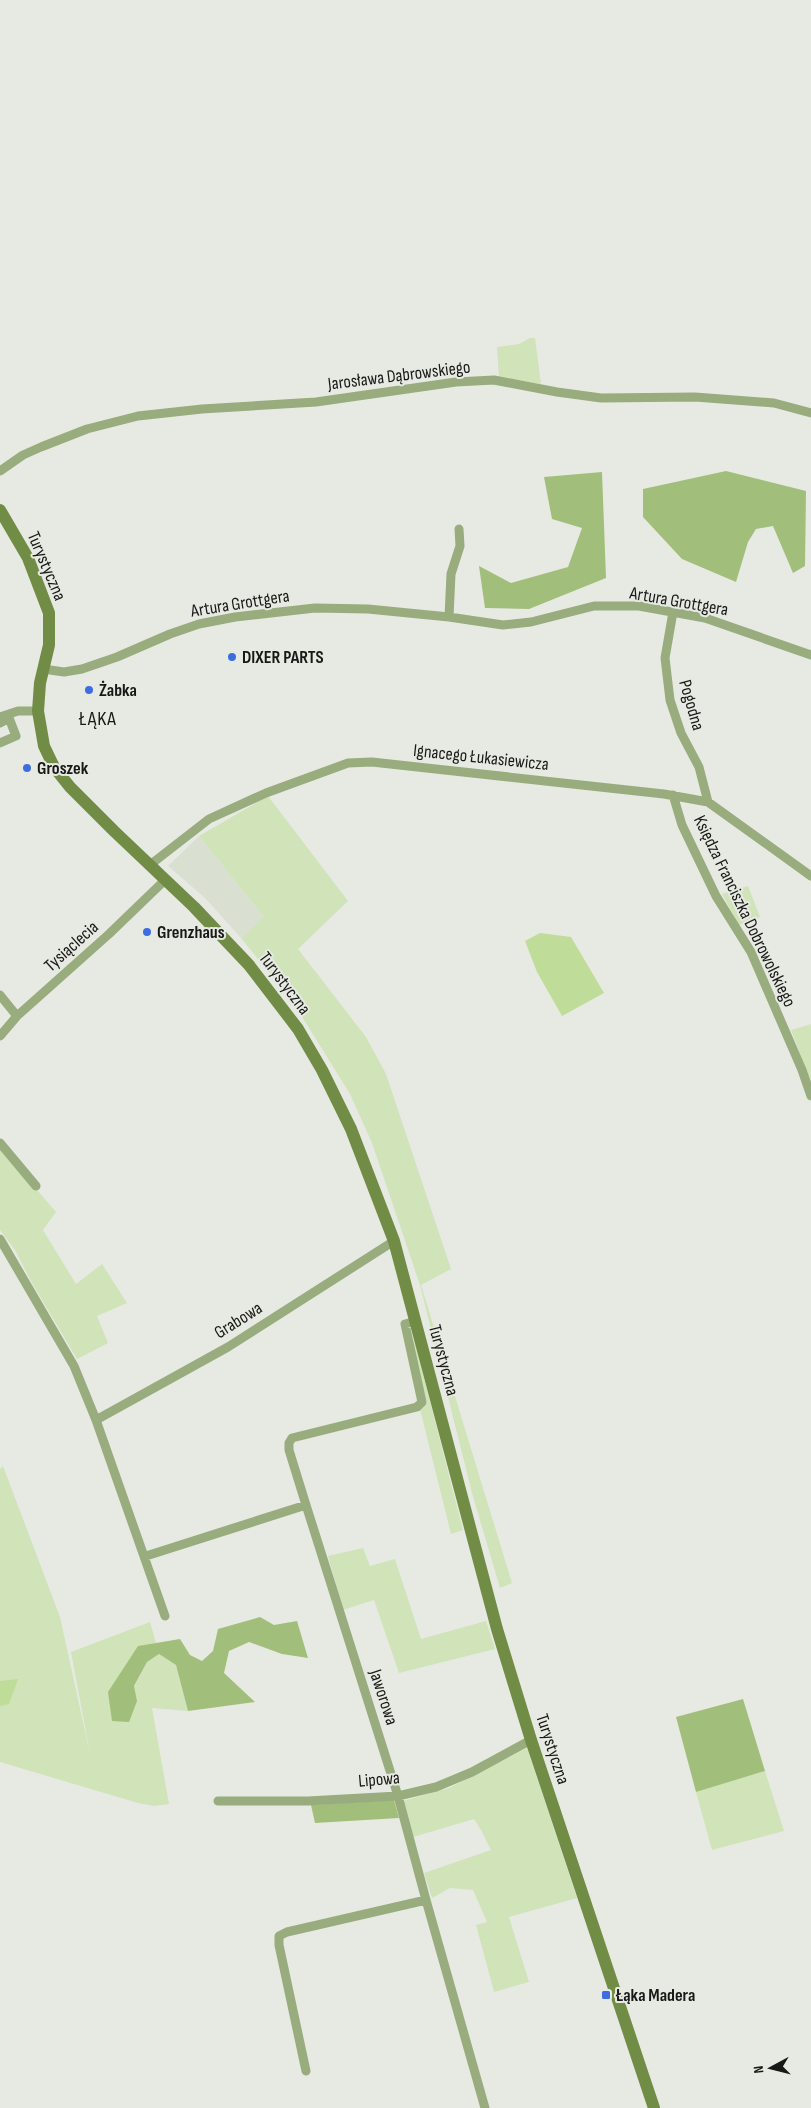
<svg xmlns="http://www.w3.org/2000/svg" width="811" height="2108" font-family="'Sofia Sans Condensed',sans-serif">
<style>
.built{fill:#d9e0d2}
.green{fill:#d0e3b9}
.forest{fill:#a2be7b}
.water{fill:#bfdc99}
.lines{fill:none;stroke-linecap:round;stroke-linejoin:round}
.street{stroke:#98ac7d;stroke-width:9}
.secondary{stroke:#718d45;stroke-width:12}
.poi-dot{fill:#3d6dde;stroke:#e7eae3;stroke-width:2}
.labels{text-anchor:middle;stroke-width:4;stroke-linejoin:round;paint-order:stroke}
.street-label{font-size:18px;fill:#181916;stroke:#e7eae3}
.poi-label{font-size:18px;font-weight:bold;fill:#181916;stroke:#e7eae3;text-anchor:start}
.quarter-label{font-size:20px;letter-spacing:1px;fill:#181916;stroke:#e7eae3}
</style>
<rect width="100%" height="100%" fill="#e7eae3"/>
<path class="built" d="M199,836l65,81 -23,21 -36,-40 -37,-32z"/>
<path class="green" d="M530,338h5l6,46 -42,-7 -2,-30 22,-3z
M268,796l80,105 -50,48 68,88 20,37 65,195 -30,16 91,298 -12,5 -28,-95 -52,-208 -48,-142 -22,-49 -57,-92 -52,-64 23,-21 -65,-81z
M748,886l12,31 -21,8 -17,-31z
M811,1024v59l-20,-53z
M0,1147l56,65 -13,18 33,54 26,-20 25,39 -30,13 11,27 -31,16 -45,-76 -17,-33 -15,-20z
M414,1339l49,191 -12,4 -31,-125 7,-7 -15,-56z
M3,1466l57,151 30,137 -19,-102 79,-30 6,21 -18,4 -4,40 13,-25 12,-8 17,11 12,46 -36,-3 17,96 -15,2 -16,-3 -138,-41v-293z
M363,1548l7,18 25,-7 26,80 65,-18 9,28 -96,24 -25,-73 -31,10 -15,-54z
M527,1748l50,150 -68,19 20,65 -35,10 -18,-67 11,-3 -14,-32 -23,-2 -18,10 -8,-25 67,-23 -10,-20 -7,-11 -61,18 -10,-36 46,-13z
M765,1771l19,60 -72,19 -16,-58z"/>
<path class="forest" d="M726,471l80,20 -1,75 -12,7 -20,-47 -17,3 -8,13 -12,40 -54,-23 -39,-42v-28z
M602,472l4,106 -77,31 -44,-1 -6,-42 32,17 57,-16 14,-39 -30,-9 -8,-42z
M260,1617l14,8 23,-4 11,37 -26,-4 -33,-12 -20,9 -5,22 31,29 -67,9 -12,-46 -17,-11 -12,8 -13,24 3,15 -8,21 -17,-1 -4,-29 30,-46 42,-7 10,16 12,6 11,-10 5,-22z
M743,1699l22,72 -69,21 -20,-75z
M394,1800l5,18 -84,5 -4,-18z"/>
<path class="water" d="M540,933l31,4 33,56 -42,23 -25,-44 -12,-31z
M18,1679l-9,25 -9,2v-25z"/>
<g class="lines">
<path class="street" d="M0,471l23,-16 18,-8 46,-18 51,-13 64,-7 114,-7 140,-20 38,-2 63,12 44,6 94,-1 79,6 37,10
M673,612l-8,46 5,42 11,33 18,34 9,35
M449,617l2,-43 9,-28 -1,-17
M43,669l21,3 18,-3 35,-12 53,-23 29,-10 36,-7 80,-9 53,1 81,8 54,8 28,-3 63,-16h45l66,12 106,37
M0,717l18,-6h20
M0,723l9,-5 7,18 -16,7
M673,795l9,30 34,71 35,56 51,118 9,26
M150,866l5,-5 54,-42 57,-26 82,-30 24,-1 292,32 44,8 103,74
M0,995l17,21
M0,1036l17,-20 92,-82 56,-54
M0,1143l36,43
M0,1239l74,127 22,54 69,196
M96,1420l132,-73 166,-106
M146,1556l160,-51 -17,-55v-7l3,-5 125,-31 5,-5 -17,-78 11,-3
M218,1801h90l90,-5 38,-9 36,-15 59,-32
M426,1900l59,208
M306,2071l-27,-126v-9l8,-4 139,-32 -28,-104 -92,-291"/>
<path class="secondary" d="M0,510l28,48 21,55v32l-9,38 -2,28 6,35 10,21 16,20 44,44 80,76 55,58 49,64 24,41 29,59 43,112 103,388 34,111 123,368"/>
</g>
<g class="poi-dot">
<circle cx="232" cy="657" r="5"/>
<circle cx="89" cy="690" r="5"/>
<circle cx="27" cy="768" r="5"/>
<circle cx="147" cy="932" r="5"/>
<rect x="601" y="1990" width="10" height="10" rx="2.5"/>
</g>
<g class="labels">
<g class="street-label">
<text transform="translate(399 375) rotate(-7)" y="6">Jarosława Dąbrowskiego</text>
<text transform="translate(47 566) rotate(67)" y="6">Turystyczna</text>
<text transform="translate(679 601) rotate(10)" y="6">Artura Grottgera</text>
<text transform="translate(240 603) rotate(-9)" y="6">Artura Grottgera</text>
<text transform="translate(692 705) rotate(74)" y="6">Pogodna</text>
<text transform="translate(481 757) rotate(6)" y="6">Ignacego Łukasiewicza</text>
<text transform="translate(745 911) rotate(64)" y="6">Księdza Franciszka Dobrowolskiego</text>
<text transform="translate(71 946) rotate(-42)" y="6">Tysiąclecia</text>
<text transform="translate(285 983) rotate(53)" y="6">Turystyczna</text>
<text transform="translate(238 1320) rotate(-32)" y="6">Grabowa</text>
<text transform="translate(444 1360) rotate(75)" y="6">Turystyczna</text>
<text transform="translate(384 1697) rotate(72)" y="6">Jaworowa</text>
<text transform="translate(553 1749) rotate(72)" y="6">Turystyczna</text>
<text transform="translate(379 1779) rotate(-5)" y="6">Lipowa</text>
</g>
<g class="poi-label">
<text x="242" y="663">DIXER PARTS</text>
<text x="99" y="696">Żabka</text>
<text x="37" y="774">Groszek</text>
<text x="157" y="938">Grenzhaus</text>
<text x="616" y="2001">Łąka Madera</text>
</g>
<g class="quarter-label">
<text x="98" y="725">ŁĄKA</text>
</g>
</g>
<g transform="translate(771 2068) rotate(263)" stroke="#e7eae3" stroke-width="4" paint-order="stroke">
<path d="M0-4L9 19L0 12L-9 19Z" fill="#181916"/>
<text y="-8" font-size="14" font-weight="bold" text-anchor="middle" fill="#181916">N</text>
</g>
</svg>
